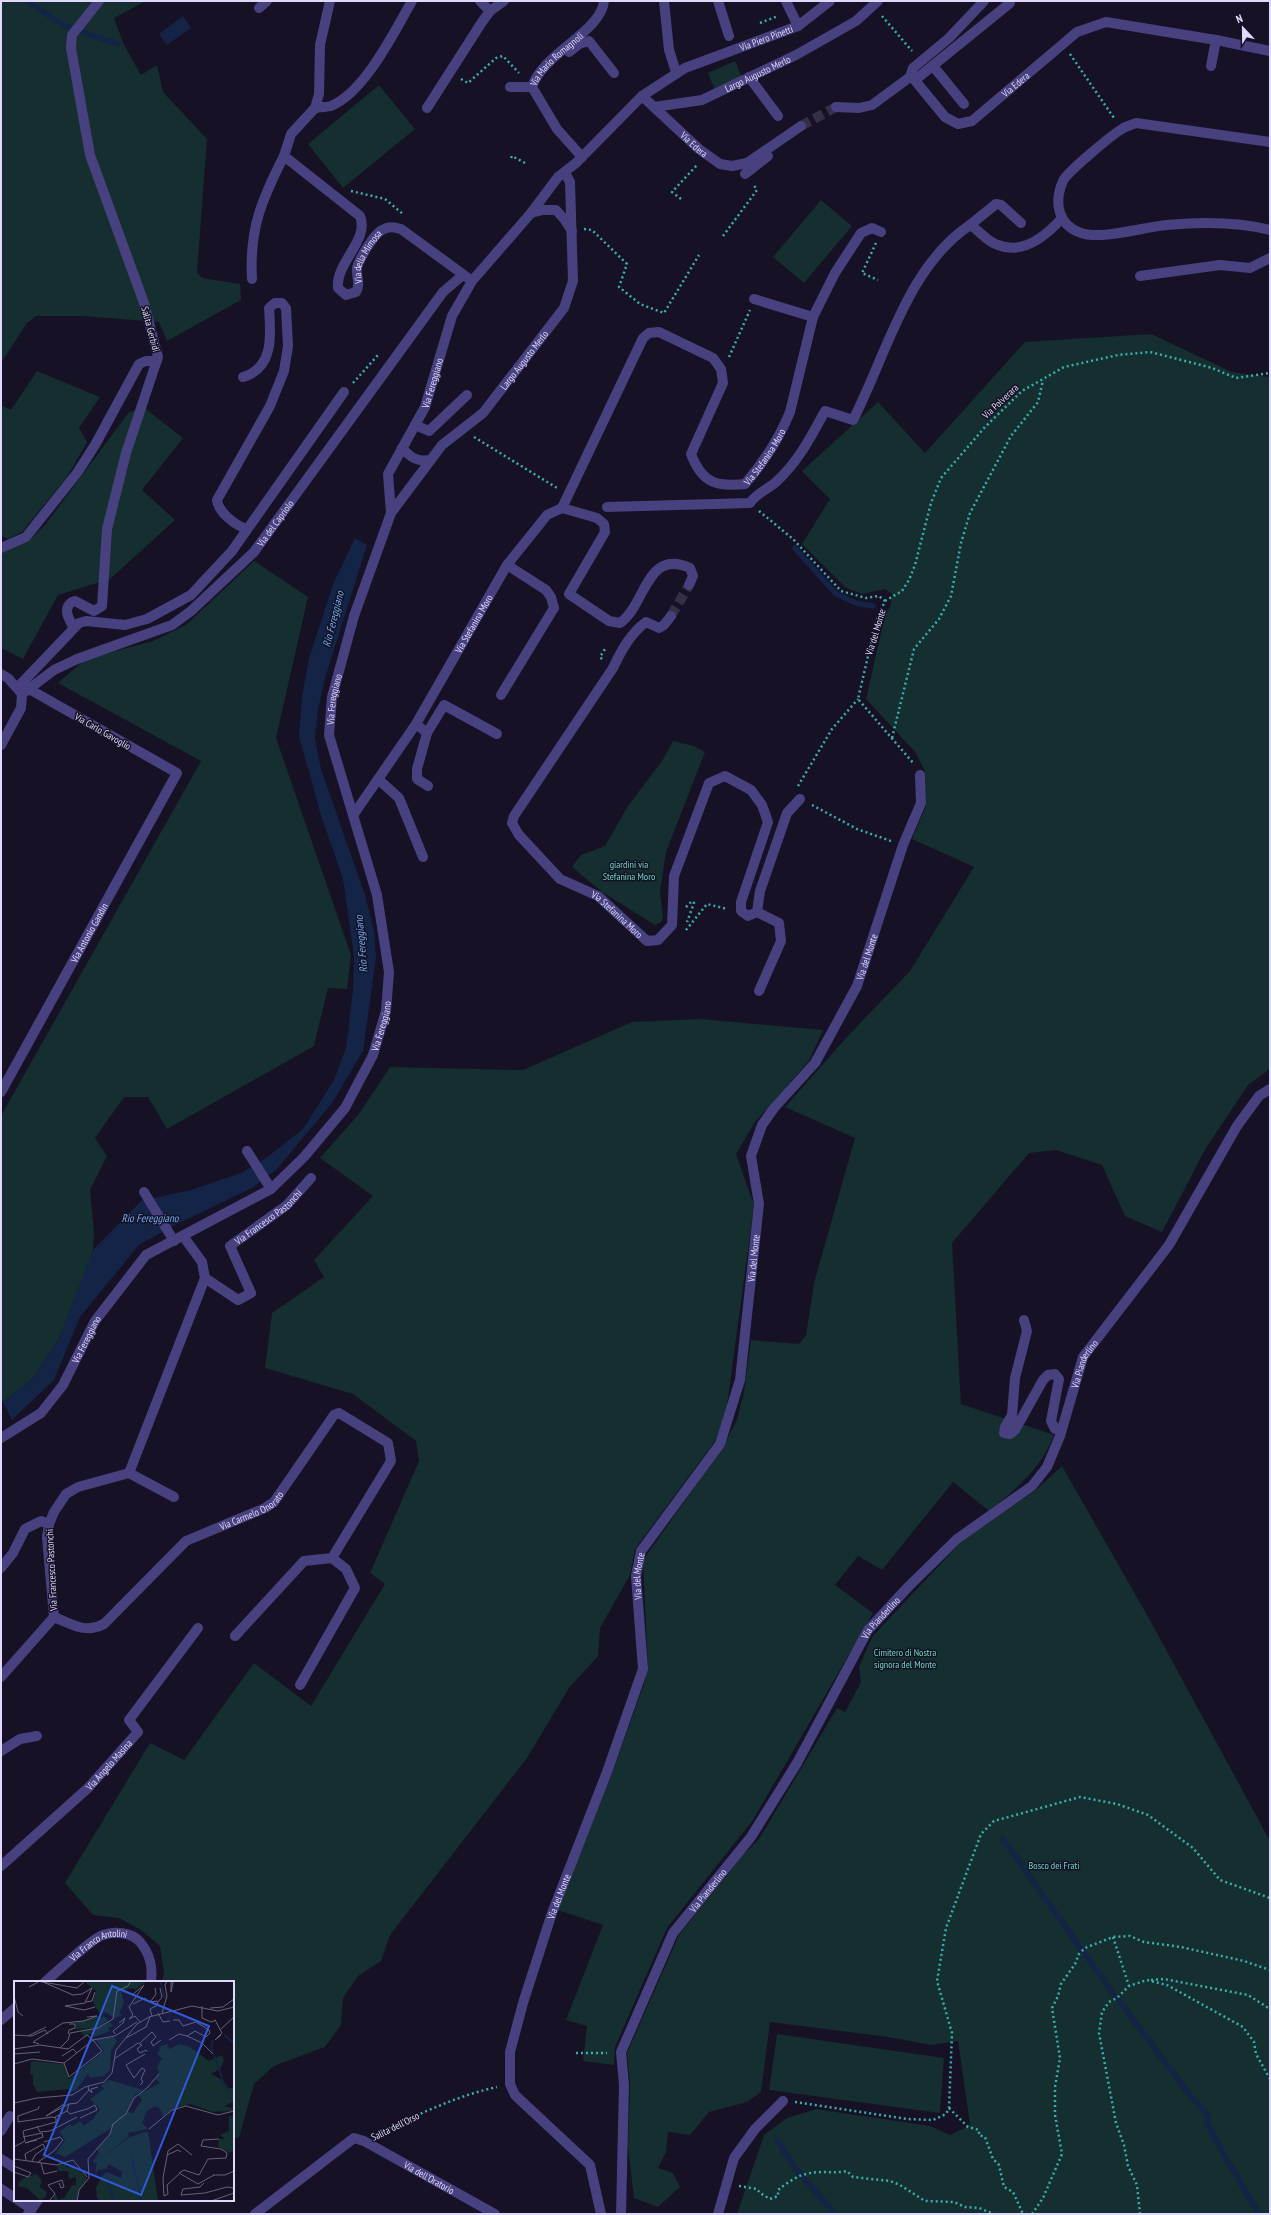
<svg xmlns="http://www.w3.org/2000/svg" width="1271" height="2215" font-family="'PT Sans Narrow',sans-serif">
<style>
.green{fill:#152e2f}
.water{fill:#132447}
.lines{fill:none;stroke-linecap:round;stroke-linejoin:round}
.stream{stroke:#132447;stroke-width:5.5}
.minor-tunnel{stroke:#342f45;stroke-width:10;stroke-dasharray:10 5;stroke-linecap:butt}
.path{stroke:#3baead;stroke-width:2.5;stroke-dasharray:2 3;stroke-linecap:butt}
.minor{stroke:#474180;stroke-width:10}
.labels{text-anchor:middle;stroke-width:3;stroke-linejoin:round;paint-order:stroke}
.street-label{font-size:10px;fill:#dfd9fb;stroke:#161125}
.park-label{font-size:10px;fill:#6bd5c1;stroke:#161125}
.water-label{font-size:11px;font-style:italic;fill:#71aff2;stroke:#161125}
.inset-river{fill:none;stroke:#132447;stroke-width:2}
.inset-road{fill:none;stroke:#66617b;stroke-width:1}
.view{fill:#305cdc;fill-opacity:0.15;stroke:#305cdc;stroke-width:2}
.inset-edge{fill:none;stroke:#dfd9fb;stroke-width:2}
</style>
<rect width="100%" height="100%" fill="#161125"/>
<path class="green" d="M1,1h145l-32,17 10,27 17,30 16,-10 6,27 44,47 -10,133 5,6 38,6 1,16 -74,41 -8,-19 -76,-6h-47l-9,7 -26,40z
M735,61l7,17 -27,12 -7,-17z
M379,85l36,44 -72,59 -35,-44z
M821,200l31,26 -48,57 -31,-26z
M1151,334l81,38 38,5v692l-22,16 -42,63 -44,84 -37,-16 -23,-51 -46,-15 -27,3 -77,90 9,161 93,31c-13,34 -38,54 -65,76l-36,-29 -71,88 -24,-14 -23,29 38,28 -120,207 -86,108 -52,119 -1,18 -31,-4 4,-35 -21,-6 37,-95 -45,-15 56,-142 30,-84 4,-17 -5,-107 80,-113 14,-27 7,-28 7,-52 48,4 7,-9 8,-52 41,-145 -70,-31 61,-69 64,-67 64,-104 -62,-28 14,-33 -1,-35 -9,-18 -50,-54 19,-84 6,-10 1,-11 -7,-5 -23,5 -16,-6 -44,-44 28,-45 -28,-28 76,-69 47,51 100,-111z
M37,371l63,26 -21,31 8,14 -20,35 -45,55 -14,7 -7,-4v-130l10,5z
M146,409l37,29 -41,52 33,30 -65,59 -52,16 -35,64 -22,-11v-95l30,-14 14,-14 84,-113z
M254,561l54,36 -32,141 75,217 -4,34 -19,-1 -14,58 -147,83 -19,-32h-24l-29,41 12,18 -17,34 4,42 -1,18 -18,51 -16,37 -27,41 -29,23 -2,-4v-282l200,-355 -143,-78 28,-24 67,-18 33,-16z
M673,741l21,5 11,6 -39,100 -6,39 3,26 -2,5 -6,3 -53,-33 -30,-25 9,-12 24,-9 23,-40 34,-45z
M700,1019l123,11 -14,31 -54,61 -19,32 18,51 -28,208 -11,28 -80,108 -5,26 -30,53 -2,28 -29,32 -42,70 -137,177 -9,26 -23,15 -15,22 -2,27 -16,22 -51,19 -20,18 -15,54h-6v-156h-71l2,-9 -4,-27 -19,-16 -22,-12 -26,-3 -28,-32 85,-140 34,17 70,-97 57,43 74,-122 -15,-11 49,-112 -3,-20 -63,-47 -88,-26 7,-55 52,-36 -10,-17 59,-64 -53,-38 38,-43 32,-48 133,3 109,-48z
M1062,1466l89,156 119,219v373h-533l27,-79 23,-17 29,-9 114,17 20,9 20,-10 -12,-84 -27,4 -43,-8 -118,-15 -9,70 -14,10 -38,10 -19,23 -22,-3 -2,20 -8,16 15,5 7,14 -22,20 -24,-9 -6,-51 2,-63 -3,-31 52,-118 63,-79 17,-17 78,-131 8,4 16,-30 -2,-15 13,-30 89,-95 76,-53z
M777,2034l167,24 -4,55 -171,-23z"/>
<path class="water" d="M183,16l8,12 -24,17 -8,-11z
M355,538l12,7 -42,133 -7,32 -3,29 6,30 44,126 9,36 2,27 -13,93 -31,52 -56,67 -24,18 -79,38 -34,19 -59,72 -26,63 -42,40 -9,-18 29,-23 27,-41 34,-88 48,-49 50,-11 50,-17 25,-15 37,-29 31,-49 12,-32 7,-58 1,-34 -11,-77 -23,-67 -21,-76 3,-39 7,-39 25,-76z"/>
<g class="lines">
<path class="stream" d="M27,1l36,24 54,19
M795,548l41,46 20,9 17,3
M1003,1839l101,142 85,113 19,22 -1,7 20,37 32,54
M777,2140l19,29 39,45"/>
<path class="minor-tunnel" d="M801,126l35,-19
M671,616l18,-31"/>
<path class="path" d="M882,16l30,35
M760,23l18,-7
M1070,54l44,64
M461,79l7,4 28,-25 7,-2 16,17
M511,158l1,-2 13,7
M351,191l34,8 18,15
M681,199l-9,-7 25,-27
M584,229l8,1 35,34 -8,23 21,17 24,9 35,-58
M723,236l34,-46 -4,-6
M876,243l-14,30 16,7
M729,357l21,-47
M353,383l25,-28
M474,437l83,51
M759,511l34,28 48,52 25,7 13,-2 6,5 -9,21 -18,77 56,65
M885,601l17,-10 7,-11 6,-15 16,-62 10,-25 44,-51 37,-36 42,-24 54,-12 32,-3 62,16 24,10 34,-5
M602,659l-2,-2 5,-8
M892,738l22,-89 25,-30 12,-23 10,-53 9,-30 41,-77 27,-34 5,-22
M798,786l34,-57 26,-30
M812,805l45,24 34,12
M686,907l6,-6 2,2 -7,19
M686,930l21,-26 20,5
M1113,1937l16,49
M1151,1980l13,-1 84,16 22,14
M576,2053h31
M795,2102l112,17 26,1 13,-6 3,-6 3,-75 -15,-52 9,-53 35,-94 13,-13 86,-24 37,7 31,11 45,33 27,32 50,18
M949,2108l19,19 11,3v5l6,2 8,22 6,6 5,22 9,5 10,22
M380,2133c37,-18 76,-37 117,-46
M739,2186l18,3 3,4 10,6 8,-3v-6c8,-6 18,-14 28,-16 14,-4 27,0 41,-3l6,6 37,4 10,4 25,16 29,1 11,5 14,1 15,6
M1032,2214l11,-16 19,-44 -7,-39v-28l5,-29 -8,-50 6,-12 3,-12 14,-20 4,-10 6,-6 28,-11 17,-1 14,6 37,5 63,14 26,9
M1140,2214l-3,-29 -9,-19 -4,-21 -8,-22 -17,-90 3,-21 7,-10 8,-4 12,-12 18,-6 20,5 76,42 11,15 2,12 14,25"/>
<g class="minor">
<path id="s1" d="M330,1l-10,44 -1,49 -4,14 -24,26 -7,22 76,60c10,24 -25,47 -22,72l8,7 10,-3c5,-8 0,-15 1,-24 2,-9 17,-34 25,-38 7,-4 12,-3 19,-1l67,49"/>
<path d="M480,1l10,10"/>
<path d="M664,1l5,49 7,22"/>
<path d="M718,1l11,35"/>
<path d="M786,1l12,25"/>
<path d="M259,8l8,-7"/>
<path d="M569,52l10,-8 10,-3 25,32"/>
<path d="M933,66l31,38"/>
<path d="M1211,66l5,-26"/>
<path d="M749,77l29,39"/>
<path d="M910,77l3,-9 36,-30 35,-37"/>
<path d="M915,80l95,-77"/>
<path d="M510,87h22"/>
<path id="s2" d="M642,96l57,53 21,15 12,2 15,-3 54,-37"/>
<path id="s3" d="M654,107l48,-7 94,-45 60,-34 22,-20"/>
<path id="s4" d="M836,107l23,1 13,-3 38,-28 3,1 32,39 13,7 14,-3 105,-89 29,-10 110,18 54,11"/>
<path d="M315,108c5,-1 12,-1 16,-2 34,-14 63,-74 81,-105"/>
<path d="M427,108l55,-86 8,-11 14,-10"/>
<path d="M1270,142l-134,-19c-4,2 -10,3 -14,6 -9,5 -56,44 -59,52 -9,20 -6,44 18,52 20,7 63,-6 86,-8 32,-3 72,-3 103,5"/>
<path id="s5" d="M582,157l-25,-28 -25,-42c11,-34 69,-55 72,-86"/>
<path d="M745,174l23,-18"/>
<path d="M531,213l12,-3h13l9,10 7,11"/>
<path d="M970,225l26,-21 5,1 20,18"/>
<path d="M1140,276l80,-11 30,3 20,-10"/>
<path d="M252,279c-3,-50 10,-80 32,-123"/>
<path d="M754,299l59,18"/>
<path d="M243,377c31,-9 28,-42 26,-69l6,-5h7l4,5 2,38 -4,25 -14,35 -53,94c1,12 19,26 30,29"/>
<path d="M415,425l14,6 38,-36"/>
<path d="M402,448c9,10 16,14 28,12"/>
<path d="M607,507l143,-4c6,-10 17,-13 26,-21 22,-20 35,-45 49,-71l28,9c33,-64 54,-153 117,-195 10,6 17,17 28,20 25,10 48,-9 64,-27"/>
<path id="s6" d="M562,508l81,-170 6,-5 10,-1 54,26 8,11 2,14 -32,71c11,29 25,33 54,30 19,-22 34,-45 45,-72l23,-95 22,-44 26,-40 11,-5 9,4"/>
<path id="s7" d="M391,513l51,-68 41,-32 81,-105 9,-27 -3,-99 -5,-9"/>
<path d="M1,548l25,-11 51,-64 18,-28 44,-81 7,-3h11"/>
<path id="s8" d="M671,616l-7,9 -5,3 -13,-6c-16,12 -25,29 -33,46l-99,148 -2,7 7,12 41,44 38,17 49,45 11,-1 14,-15 2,-49 35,-93 16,-7 26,14 11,15 6,17 -27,80v9l7,5 9,-4 22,11 2,18 -22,50"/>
<path d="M73,627c-4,-9 -11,-18 -1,-25l3,-1 19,10 8,-5 5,-77 19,-76 32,-96 -14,-54 -54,-148 -19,-107 1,-13 27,-34"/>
<path d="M1,674l7,4 14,16 -1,14 -20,37"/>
<path d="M18,687l61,-64 7,-2 39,4 22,-6 44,-24 41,-44 112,-159"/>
<path id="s9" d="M22,694l32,-24 23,-11 95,-34 19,-14 63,-59 189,-260 20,-17"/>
<path d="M501,695l53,-87 -3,-11 -5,-7 -39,-25"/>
<path d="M416,724l11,9 17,-28 53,29"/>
<path d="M427,733l-10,36v10l11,7"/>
<path d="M378,779l21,19 24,59"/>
<path id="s10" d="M354,814l62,-90 91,-159 40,-50 15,-7 35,10 7,6 1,8 -36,62 40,27 11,2c26,-18 26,-75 70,-55l3,8 -4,9"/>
<path d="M757,912l3,-21 27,-78 13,-14"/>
<path id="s11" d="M1,1092l176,-319 -148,-84"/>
<path d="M247,1151l24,38"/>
<path d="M144,1192l30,49"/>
<path id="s12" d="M205,1278l33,22 13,-7 -21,-47 57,-41 24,-27"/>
<path d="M1024,1320l3,11 -12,47 -3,37 -7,12 -1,6 6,1 5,-4 28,-50 5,-5 7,-1 4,5 -8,42 4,8 7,-1"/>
<path id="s13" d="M1,1438l40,-25 22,-28 32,-64 51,-66 125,-66 33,-32 41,-49 28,-53 13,-44 3,-39 -12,-77 -48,-160 3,-38 22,-81 37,-103 -3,-39 37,-67 27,-91 20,-35 59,-68 27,-36 18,-14 66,-67 43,-28 113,-42 32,-25"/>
<path d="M129,1473l45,24"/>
<path d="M1,1568l12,-15 12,-24 16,-8 8,3"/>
<path id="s14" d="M54,1617c18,7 31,17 50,7l82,-83 79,-33 9,-6 60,-87 5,-2 49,30 3,18 -59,97 -28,3 -69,75"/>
<path d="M54,1617l-7,-80 2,-13 5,-12 12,-18 12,-7 51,-14 76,-195 -3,-16 -19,-26"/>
<path d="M1,1677l53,-60"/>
<path d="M300,1685l55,-97 -9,-19 -14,-11"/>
<path d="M1,1751l19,-12 17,-3"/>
<path id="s15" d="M1,1866l87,-78 50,-56 -9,-12 69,-92"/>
<path id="s16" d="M45,1982c11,-9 47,-44 58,-47 11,-4 29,-3 37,7 10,12 13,24 11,40"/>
<path d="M1,2020l14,-12"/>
<path d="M1,2131l9,-15"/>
<path d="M1,2159l14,9"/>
<path d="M1,2189l14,9"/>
<path d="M18,2200l14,9"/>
<path d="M28,2214l10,-14"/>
<path id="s17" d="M255,2214l99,-76 10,3 131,73"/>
<path id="s18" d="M601,2214l-11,-49 -75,-70 -5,-11v-32l13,-49 29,-90 55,-141 36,-103 -7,-93 5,-25 79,-107 20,-64 19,-176 -8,-48 11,-31 12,-17 41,-45 42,-77 46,-141 18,-42 -1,-28"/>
<path id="s19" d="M621,2214l3,-129 -3,-33 52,-119 78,-96 46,-74 71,-133 41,-44 48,-47 75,-53 15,-19 13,-31 23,-79 86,-112 68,-119 22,-30 11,-7"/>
<path d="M718,2214l16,-56 21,-29 28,-28"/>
</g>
</g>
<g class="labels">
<g class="street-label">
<text dy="4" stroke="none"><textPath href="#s13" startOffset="1751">Via Piero Pinetti</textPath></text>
<text dy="4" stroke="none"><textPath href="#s5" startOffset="124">Via Mario Romagnoli</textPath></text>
<text dy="4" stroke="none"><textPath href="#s3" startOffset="110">Largo Augusto Merlo</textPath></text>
<text dy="4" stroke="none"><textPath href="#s4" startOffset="223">Via Edera</textPath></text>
<text dy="4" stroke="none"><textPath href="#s2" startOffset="71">Via Edera</textPath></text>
<text dy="4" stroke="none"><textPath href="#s1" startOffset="401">Via della Mimosa</textPath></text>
<text transform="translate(151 329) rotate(75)" y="4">Salita Gerbidi</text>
<text dy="4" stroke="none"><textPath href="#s7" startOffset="204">Largo Augusto Merlo</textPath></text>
<text dy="4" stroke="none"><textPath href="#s13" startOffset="1251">Via Fereggiano</textPath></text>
<text transform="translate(1000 401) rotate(-43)" y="4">Via Polverara</text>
<text dy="4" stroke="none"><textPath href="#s6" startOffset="474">Via Stefanina Moro</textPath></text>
<text dy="4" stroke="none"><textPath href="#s9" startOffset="312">Via del Capriolo</textPath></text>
<text dy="4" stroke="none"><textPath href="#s10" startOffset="225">Via Stefanina Moro</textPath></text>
<text transform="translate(875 632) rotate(-73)" y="4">Via del Monte</text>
<text dy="4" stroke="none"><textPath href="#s13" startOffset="915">Via Fereggiano</textPath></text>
<text transform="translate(103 731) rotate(30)" y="4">Via Carlo Gavoglio</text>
<text dy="4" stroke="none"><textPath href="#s8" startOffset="416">Via Stefanina Moro</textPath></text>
<text dy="4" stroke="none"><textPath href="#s11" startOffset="182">Via Antonio Gandin</textPath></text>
<text dy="4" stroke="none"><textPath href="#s18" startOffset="1380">Via del Monte</textPath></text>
<text dy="4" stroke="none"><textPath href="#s13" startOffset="579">Via Fereggiano</textPath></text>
<text dy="4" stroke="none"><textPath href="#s12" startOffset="154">Via Francesco Pastonchi</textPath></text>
<text dy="4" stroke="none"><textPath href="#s18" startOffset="1044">Via del Monte</textPath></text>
<text dy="4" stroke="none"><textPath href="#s13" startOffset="134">Via Fereggiano</textPath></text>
<text dy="4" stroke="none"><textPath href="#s19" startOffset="1007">Via Pianderlino</textPath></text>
<text dy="4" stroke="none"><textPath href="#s14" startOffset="242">Via Carmelo Onorato</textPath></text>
<text transform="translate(51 1570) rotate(-93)" y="4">Via Francesco Pastonchi</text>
<text dy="4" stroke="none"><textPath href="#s18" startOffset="696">Via del Monte</textPath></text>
<text dy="4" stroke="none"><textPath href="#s19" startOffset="671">Via Pianderlino</textPath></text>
<text dy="4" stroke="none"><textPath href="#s15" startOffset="148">Via Angelo Masina</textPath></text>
<text dy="4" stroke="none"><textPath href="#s19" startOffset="347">Via Pianderlino</textPath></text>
<text dy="4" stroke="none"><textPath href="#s18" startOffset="360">Via del Monte</textPath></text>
<text dy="4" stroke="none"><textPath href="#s16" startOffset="67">Via Franco Antolini</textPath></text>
<text transform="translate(395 2126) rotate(-26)" y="4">Salita dell'Orso</text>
<text dy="4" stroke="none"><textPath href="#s17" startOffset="210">Via dell'Oratorio</textPath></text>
</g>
<g class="park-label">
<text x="629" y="868">giardini via<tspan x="629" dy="12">Stefanina Moro</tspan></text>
<text x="905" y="1656">Cimitero di Nostra<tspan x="905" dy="12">signora del Monte</tspan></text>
<text x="1054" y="1869">Bosco dei Frati</text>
</g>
<g class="water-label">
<text transform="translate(333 619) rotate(-76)" y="4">Rio Fereggiano</text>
<text transform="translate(361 944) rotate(-95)" y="4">Rio Fereggiano</text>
<text x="150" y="1222">Rio Fereggiano</text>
</g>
</g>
<g transform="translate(14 1981)">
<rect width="220" height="220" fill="#161125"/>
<path d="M71,1l1,-1 59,1 -10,8 -1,-2 -13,3 3,12 -5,10 3,2 -7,3 -10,-6 -5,3 -7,-13 3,-11zM85,35l2,2 3,-2 4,4 -10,8 -22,1 -1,-7zM96,41l3,4 -5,2 2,3 -16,6 -3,-3 -7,2 -4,-6 18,-2zM100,56l3,4 -6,10 -1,19 -6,6 -14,2 -2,-4 -12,16 -7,3v-4l-32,3 -4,-8v-9l-3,-1 1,-13 33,3 5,15 35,-28 -8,-11zM153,63l2,5 11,-5 10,3 19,14 13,-6 2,5 -4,9 -9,5 12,6 5,8h6v14l-10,4 9,2 -1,3 -19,1 -23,-8 -16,4 -11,8 -3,-7 -5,-3 -8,5 -5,12 6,6 -21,4 2,3 -33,27 -3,-1 6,-10 -3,-3 14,-14 3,-10 15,-13 5,1 9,-13 -4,-5 22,-12 -4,-4 3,-5 -2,-8 5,-7 -5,-6 3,-3 -1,-3zM95,99l34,10 -8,5 -11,22 -17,14 -42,26 -9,-4 9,-13 -6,-8 11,-8 2,2 8,-5 4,5 9,-7 7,-10 -10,-10 14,-10 -3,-4zM215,135h5v34l-4,3 -12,-6 1,-8h6l-5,-4 9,-4zM134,150l10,70h-58l-3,-3 -1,-10 5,-11 6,-5 14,6 1,-6 -13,-8 -3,5 -8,1 -3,5 2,-13 31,-24zM51,183l2,4 3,-2 12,7 5,6 -8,11 -3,11h-23l2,-8 3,7 6,-2 8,-13h4v-8l-7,2 -1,-8h-10l-1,-5zM23,193l5,7 -2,6 7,5 -2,6 -5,2 -13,-12 -9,-2 1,-4 5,-4z" fill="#152e2f"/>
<path class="inset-river" d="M146,0l5,17M210,54l10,8M199,59l-2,8 2,4M200,74l8,23M208,98l6,11M118,177l9,43M92,193l8,27"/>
<path class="inset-road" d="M23,0l40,7 8,-7M157,0v11l2,-10M29,1l30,13 9,-1 10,-6M15,6l11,-6M78,7l-7,15 -20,3 19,4 11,-3M118,14l12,-10 -15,22 4,8 -4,4 6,-3 5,6M0,15l4,16 5,4M137,20l5,-7 -1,-6M72,21l6,-1 3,-9M144,21l4,-5 -2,-9M119,23l12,-6 4,4 8,-1 1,4 -8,4 2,7M188,25v12l9,4 5,-2M196,27l13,-1 11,-8M144,32l5,9 7,-1M148,32l5,-17 -2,-11 2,-4M159,39h6l4,6 13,-4 13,8 1,3 -4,4 -11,-6 -8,5 15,7 11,11M201,39l7,13 -7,7 6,-5M207,48l13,-12M54,53l1,-4 6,-2v-4h-6M101,53l-2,-3 10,-8 2,-5 -6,5M0,54l18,1 13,-6 3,4M14,55l18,-9M112,57l20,-11 4,-10M79,59l22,-4 22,-14M155,59l10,-6 8,2M126,62l12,-11 4,5 -5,5 2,4 8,-6M25,63l-6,-2 30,-19 21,-2 13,-5 -10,1M46,67l8,-8 2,-7 28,-5 15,-9 4,-28 11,-5 3,-5M0,68l26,-4 28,4 19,-14 6,5 -29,23 -32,-4 -18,5M0,73l26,-2M48,75l11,-7 4,4M100,78l24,-16 4,2 -5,4 3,4 6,-3 1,2M50,82l5,14 33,-26 -9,-11M126,104l3,-3 -2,-3 4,-9 -3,-2 -8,10 -8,-13 19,-11M75,109l3,3 -1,-4 7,-2M0,122l23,-5 35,-3 13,-8 19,-5 8,-9 4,-23 21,-26 12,-7 43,-11 26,5 16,-4M50,123l-18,12 23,-12M53,130l2,-7 8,-1 12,-13 -1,-4M41,136l12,-6 3,3 17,-5 8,-4 2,5 -17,8M23,145l3,6 10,-1 27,-14M135,148l23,-19 14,-4 32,9 16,-4M9,156l19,-4 1,4 -18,6 12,-3M0,166l11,-6 -2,-10 33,-9v-4l-4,-1 -34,5v-6l20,-7 1,-3M153,174l11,-5 3,2M0,178l43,6 16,-5 14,17M12,179l-1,-6 18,-10 2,4 -10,7 -3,6M24,181l16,-11 9,-11 -3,-3 -16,5M27,182l3,11 13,-3M0,185l17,7 -3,4 -14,-5M165,193l-12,11 1,9 -4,2 -1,-18 5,-27 10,-7 14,11M199,194h12l9,-4M200,194l-16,9 -19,-11 5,-3 15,5 9,-16 18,-1 1,-5 -6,-4 -20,-3 2,-6 16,-1M190,202l-4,4 -17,2 -2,6 24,-2 22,-6 6,1M35,220l6,-7 -7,-9 14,-5 2,7 -3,1 -2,-5M63,220l2,-11 10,-12 -1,-19 22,-25 3,-10 13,-10 8,-16 13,-10 12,-14M197,220l23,-8"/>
<path class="view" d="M98,5l97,40 -68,169 -97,-40z"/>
<rect width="220" height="220" class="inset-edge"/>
</g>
<rect width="1271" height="2215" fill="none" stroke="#dfd9fb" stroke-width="4"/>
<g transform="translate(1243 28) rotate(338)" stroke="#161125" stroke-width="3" paint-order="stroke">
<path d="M0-3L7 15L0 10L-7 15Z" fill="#dfd9fb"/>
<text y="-6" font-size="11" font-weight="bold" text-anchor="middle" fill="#dfd9fb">N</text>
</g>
</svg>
